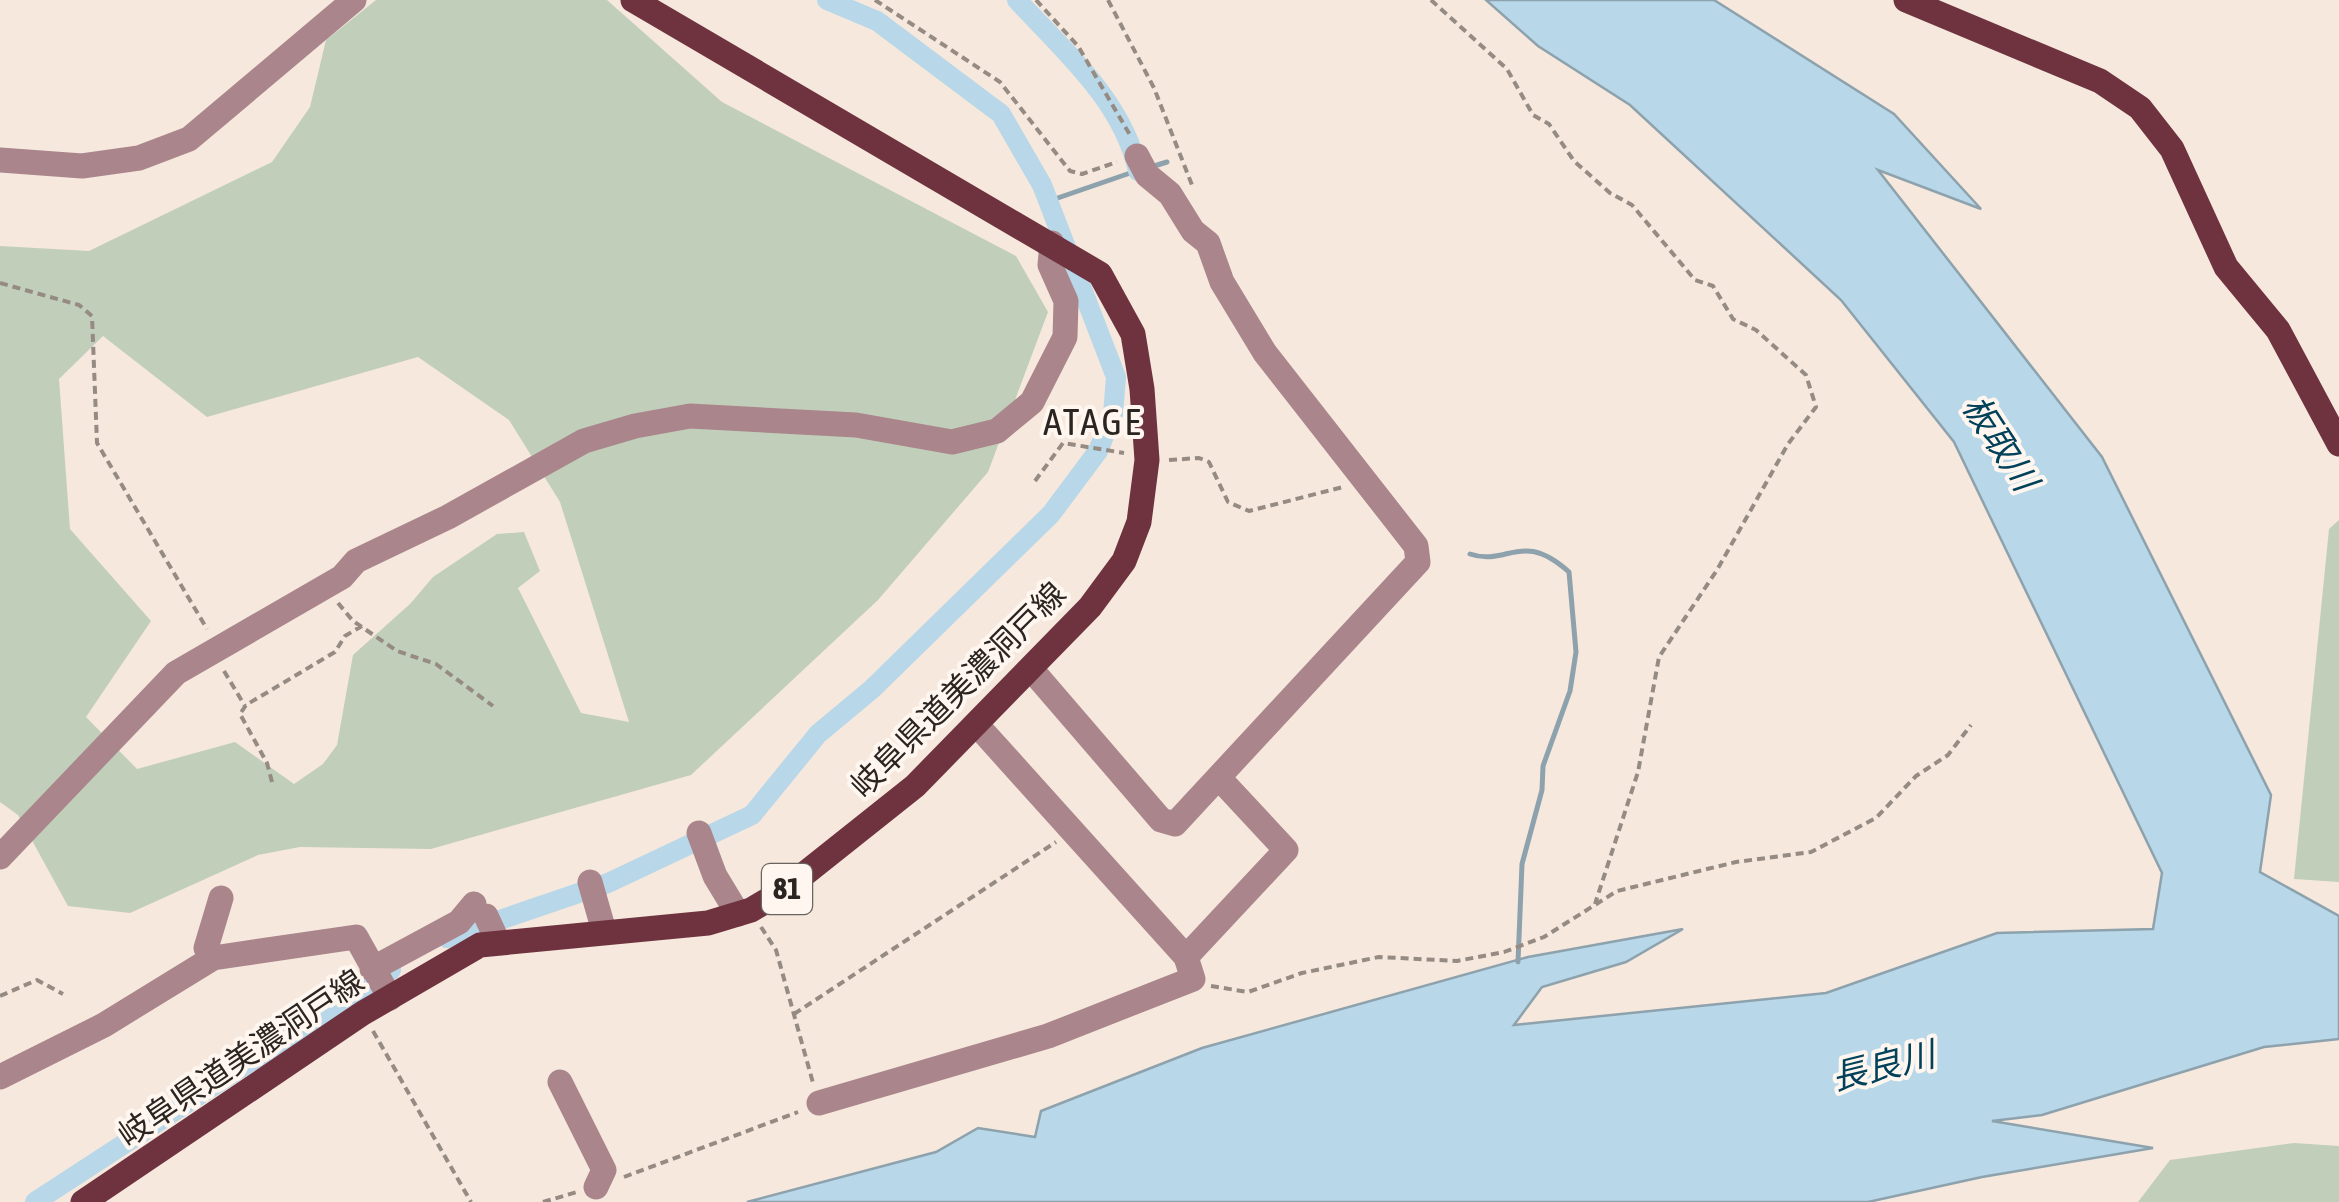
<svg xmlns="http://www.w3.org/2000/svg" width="2339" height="1202" font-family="'Asap Condensed','Noto Sans JP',sans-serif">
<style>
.green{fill:#c1cfba;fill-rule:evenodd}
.water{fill:#b8d7e8;stroke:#8da2ac;stroke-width:2.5}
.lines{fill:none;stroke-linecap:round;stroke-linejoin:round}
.stream{stroke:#8da2ac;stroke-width:5}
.canal{stroke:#b8d7e8;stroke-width:20}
.path{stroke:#958b83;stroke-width:4;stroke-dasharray:8 5;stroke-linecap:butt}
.minor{stroke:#aa868c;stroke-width:25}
.major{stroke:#6f3340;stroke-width:25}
.labels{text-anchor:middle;stroke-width:8;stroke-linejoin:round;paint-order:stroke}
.shield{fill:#fff6f0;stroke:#6a645f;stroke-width:2.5}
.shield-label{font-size:30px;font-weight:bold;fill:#2a2521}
.street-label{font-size:32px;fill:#2a2521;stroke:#fff6f0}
.water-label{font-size:35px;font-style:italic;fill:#02415a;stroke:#fff6f0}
.quarter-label{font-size:38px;letter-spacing:2.5px;fill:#2a2521;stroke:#fff6f0}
</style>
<rect width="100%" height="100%" fill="#f6e8dd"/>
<path class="green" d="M376,0h231l115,102 294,154 32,56 -60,160 -110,128 -187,175 -260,74 -131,-2 -42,8 -128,58 -62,-7 -50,-91 -18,-13v-556l89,5 183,-89 38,-55 16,-67zM103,336l104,81 211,-60 91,63 51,82 69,220 -48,-9 -63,-125 22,-17 -16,-39 -27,2 -64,43 -23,27 -57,51 -16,90 -14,19 -29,20 -59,-42 -98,27 -51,-52 65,-96 -81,-92 -11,-150z
M2339,520v362l-45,-3 35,-350z
M2294,1143l45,3v56h-201l32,-42z"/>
<path class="water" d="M1486,0h228l180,114 87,95 -103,-39 224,287 169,338 -11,77 79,44v123l-75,8 -222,68 -50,6 161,27 -171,29 -114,25h-1121l189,-50 42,-24 57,9 6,-26 161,-63 326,-91 155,-28 -57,33 -84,25 -28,38 312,-32 171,-60 156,-4 9,-56 -208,-431 -113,-142 -211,-195 -92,-59z"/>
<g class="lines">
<path class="stream" d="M1151,167l16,-5
M1049,201l87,-30
M1470,554c38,13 51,-25 99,18l7,80 -6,39 -27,75 -1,24 -20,74 -4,98"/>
<path class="canal" d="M1017,0c46,50 106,101 121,171
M447,938l161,-55 144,-68 66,-81 54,-45 179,-175 47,-63 15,-37 3,-37 -74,-192 -41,-71 -124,-93 -50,-21
M35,1202l356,-232"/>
<path class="path" d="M875,0l125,82 70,89 12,3 35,-12
M1036,0l42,46 52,89
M1108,0l46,88 38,97
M1431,0l76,69 26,46 16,9 25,37 36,32 22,12 63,75 18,6 20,33 23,11 50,45 10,32 -28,37 -71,126 -58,87 -21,115 -43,132
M0,283l79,22 13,11 5,127 110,186
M1169,460l30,-2 10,4 19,40 21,9 94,-24
M1035,481l28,-38 61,10
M338,603l15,18 44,30 39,13 57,42
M224,671l21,35
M272,782l-5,-19 -27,-49 6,-9 89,-53 10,-16 17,-10
M761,927l15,23 37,133
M1211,986l37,6 54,-19 77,-16 78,4 47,-9 40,-15 73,-46 119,-29 75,-10 65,-34 40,-42 32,-21 23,-30
M0,996l37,-16 26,14
M794,1014l262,-172
M373,1031l98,171
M624,1177l174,-65
M543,1202l34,-10"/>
<path class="minor" d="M0,160l82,6 57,-8 50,-19 165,-139
M1031,669l130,151 14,4 243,-262 -2,-16 -151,-193 -43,-71 -14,-39 -15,-12 -23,-37 -23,-19 -10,-19
M977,725l209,232 100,-107 -67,-72
M699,833l16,43 23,38
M0,857l176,-184 166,-96 14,-16 92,-44 136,-76 51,-15 55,-10 166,9 96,17 45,-11 35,-29 33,-65 1,-36 -16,-36 2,-22
M590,882l14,49
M486,916l12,26
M213,958l-7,-10 15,-50
M372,969l87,-47 15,-18
M0,1077l104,-52 109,-67 143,-21 34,61
M560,1082l44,88 -8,17
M819,1103l229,-67 145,-57 -7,-22"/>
<path class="major" d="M1906,0l194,81 40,27 32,41 54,118 52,63 61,114
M83,1202l280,-189 117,-68 228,-22 43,-13 32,-19 132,-105 175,-179 34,-46 15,-39 8,-62 -5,-71 -9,-55 -33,-60 -467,-274"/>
</g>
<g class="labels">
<rect class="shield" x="762" y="864" width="50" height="50" rx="8"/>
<g class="shield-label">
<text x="787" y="899">81</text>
</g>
<g class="street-label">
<text transform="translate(958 690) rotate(-45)" y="11">岐阜県道美濃洞戸線</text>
<text transform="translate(241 1058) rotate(-34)" y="11">岐阜県道美濃洞戸線</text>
</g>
<g class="water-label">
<text transform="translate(2000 443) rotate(57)" y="12">板取川</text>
<text transform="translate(1883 1066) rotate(-14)" y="12">長良川</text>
</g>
<g class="quarter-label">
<text x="1093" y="435">ATAGE</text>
</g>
</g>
</svg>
